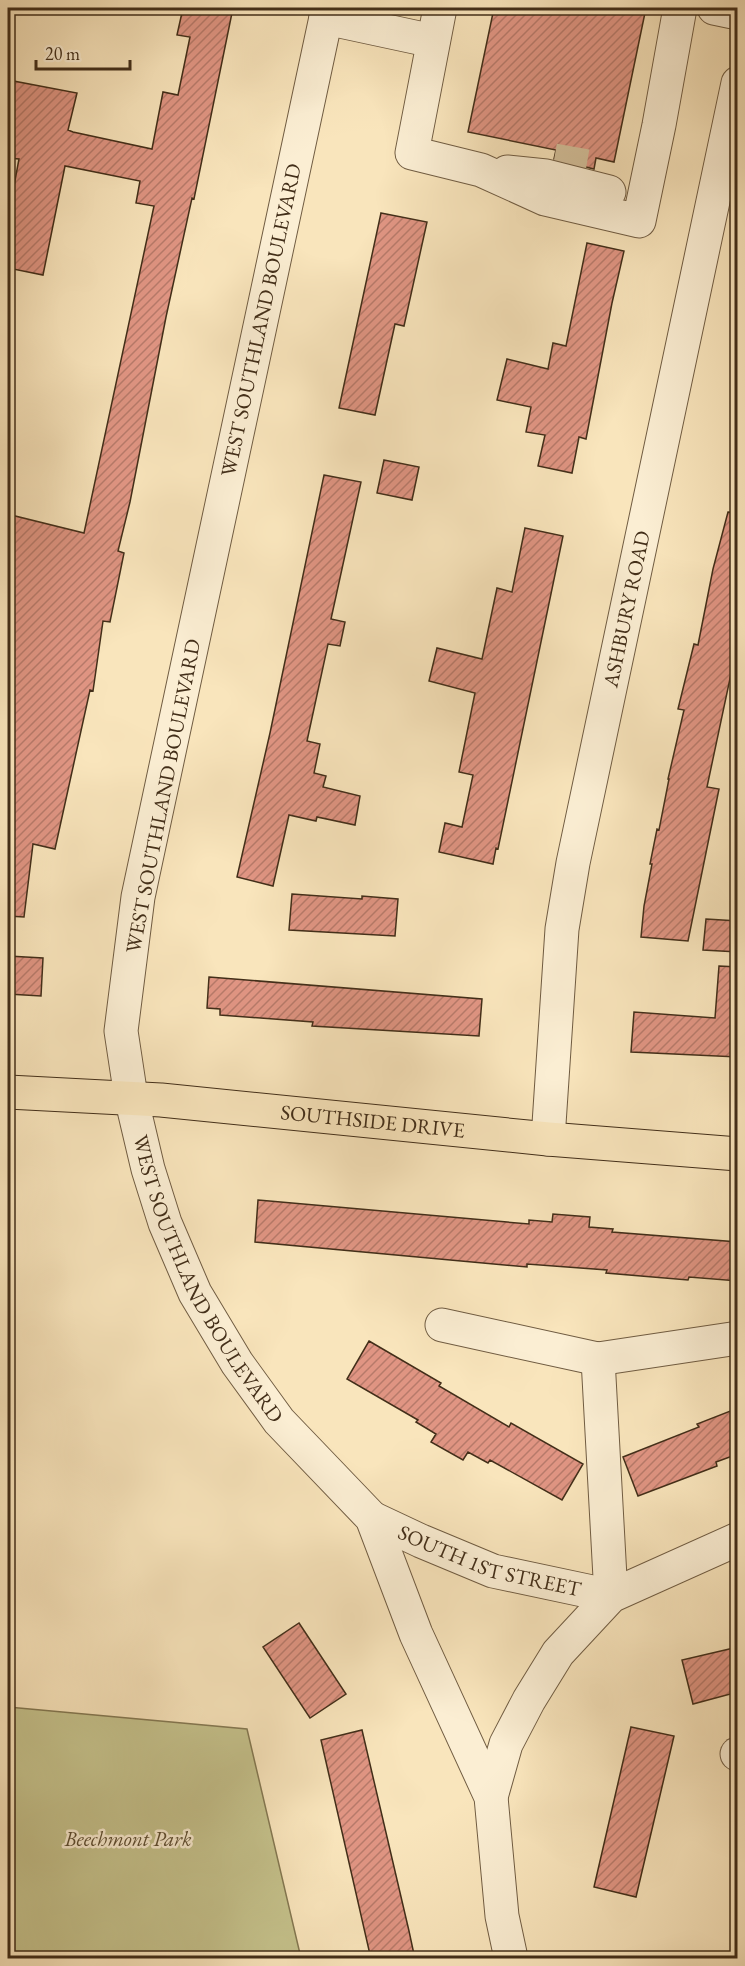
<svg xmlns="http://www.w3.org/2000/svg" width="745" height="1966" font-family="'EB Garamond',serif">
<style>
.park{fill:#c5c28c;stroke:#847852;stroke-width:1.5}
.building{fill:url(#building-hatch);stroke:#422e19;stroke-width:1.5}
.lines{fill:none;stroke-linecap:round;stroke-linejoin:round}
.minor-tunnel{stroke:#d4c09b;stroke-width:33;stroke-dasharray:33 16;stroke-linecap:butt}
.minor-casing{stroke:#705c42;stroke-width:35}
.major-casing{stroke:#422e19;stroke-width:35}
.minor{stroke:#fbeed3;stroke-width:33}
.major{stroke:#f9e5bc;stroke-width:33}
.labels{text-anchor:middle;stroke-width:5;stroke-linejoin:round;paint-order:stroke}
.street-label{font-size:21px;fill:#422e19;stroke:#fbeed3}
.park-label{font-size:21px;font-style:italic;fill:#5c4c30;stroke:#fbeed3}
</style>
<defs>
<pattern id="building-hatch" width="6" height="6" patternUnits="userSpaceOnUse" patternTransform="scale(1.5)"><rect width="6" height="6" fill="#e09583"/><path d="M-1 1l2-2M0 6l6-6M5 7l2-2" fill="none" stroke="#b77a6a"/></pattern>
</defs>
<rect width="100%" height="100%" fill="#f9e5bc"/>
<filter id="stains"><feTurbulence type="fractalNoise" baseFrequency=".00333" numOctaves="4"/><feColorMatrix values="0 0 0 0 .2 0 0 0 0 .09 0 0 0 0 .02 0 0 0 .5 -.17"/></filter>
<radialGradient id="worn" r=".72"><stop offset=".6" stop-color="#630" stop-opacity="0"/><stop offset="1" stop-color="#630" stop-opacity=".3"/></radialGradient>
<path class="park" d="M8,1707l239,22 54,229h-293z"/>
<path class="building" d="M183,8h50l-39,191 -2,-1 -26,119 -36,185 -12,49 6,2 -14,69 -7,-1 -10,70 -3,-1 -35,159 -22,-5 -9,73 -16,-1v-387l3,-14 73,18 70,-327 -18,-3 4,-22 -75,-15 -22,109 -35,-7v-50l11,-59 -11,-1v-78l69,13 -9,37 5,2 79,17 11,-57 15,3 12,-58 -13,-2z
M494,8h152l-32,154 -18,-4 -2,11 -40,-10 2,-9 -88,-18z
M381,213l46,9 -23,104 -9,-2 -20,91 -36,-7z
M587,243l37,8 -12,52 -26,136 -7,-2 -7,36 -34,-7 7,-31 -19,-3 5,-25 -34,-7 10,-41 41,10 5,-26 13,3z
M384,460l35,7 -7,33 -35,-7z
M324,475l37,7 -30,137 14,3 -5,24 -12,-2 -21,97 13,3 -6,29 12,3 -3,11 37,9 -5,29 -38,-8 -1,4 -27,-6 -16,71 -36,-9 33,-144z
M728,512l10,1v128l-31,146 12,2 -31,152 -47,-4 3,-31 8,-42h-2l7,-35 2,1 10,-51h-1l16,-69 -6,-1 16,-65 4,1 15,-76z
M525,528l38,8 -65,313 -2,-1 -3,16 -54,-12 6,-29 17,4 11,-52 -14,-3 16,-79 -46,-12 8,-33 45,11 15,-71 15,4z
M292,894l70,5v-3l36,3 -3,37 -106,-6z
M706,919l32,2v31l-35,-2z
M8,956l35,2 -2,38 -33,-2z
M719,966l19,1v90l-107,-5 3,-40 81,6z
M209,977l273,22 -3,37 -167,-10 1,-4 -93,-7v-6l-13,-1z
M258,1200l271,24v-4l23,2 1,-8 37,3 -1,10 24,2 -1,3 126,10v39l-49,-4 -1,3 -82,-7 1,-3 -80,-6v3l-272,-25z
M369,1341l72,42 -2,3 70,41 2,-4 72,41 -21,36 -72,-40 -2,3 -20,-11 -5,8 -32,-18 5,-8 -20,-12 2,-2 -71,-41z
M738,1408v46l-22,8 1,4 -79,30 -15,-39 76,-30 -2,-3z
M299,1623l47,71 -36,24 -47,-71z
M738,1647v45l-45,12 -11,-44z
M631,1727l43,9 -38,161 -42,-10z
M362,1730l47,201 6,28h-44l-42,-184 -8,-35z"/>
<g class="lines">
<path class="minor-tunnel" d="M554,160l40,7"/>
<g class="minor-casing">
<g id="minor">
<path id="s1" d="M328,8l-190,889 -17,134 10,66 17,72 17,54 30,70 42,70 42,58 93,97 44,116 75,163 11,119 9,42"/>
<path d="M440,8l-28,145 69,17 64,29 94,22 20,-96 21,-117"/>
<path d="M714,8l24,5"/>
<path d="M326,18l107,23"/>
<path d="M507,172l39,4 63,16"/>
<path id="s2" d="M548,1139l14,-210 11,-66 165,-780"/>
<path d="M442,1325l156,34 140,-21"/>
<path d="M598,1359l13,237"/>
<path id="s3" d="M372,1518l49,23 72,30 118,25"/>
<path d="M737,1754h1"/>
<path d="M491,1797l15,-53 23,-44 29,-47 53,-57 127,-57"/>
</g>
</g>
<g class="major-casing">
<g id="major">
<path id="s4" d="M8,1092l153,8 387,39 190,15"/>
</g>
</g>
<use href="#minor" class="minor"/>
<use href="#major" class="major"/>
</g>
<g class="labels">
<g class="street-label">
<text transform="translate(261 320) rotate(-78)" y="7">WEST SOUTHLAND BOULEVARD</text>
<text dy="7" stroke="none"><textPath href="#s2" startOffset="537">ASHBURY ROAD</textPath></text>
<text transform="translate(163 796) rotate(-79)" y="7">WEST SOUTHLAND BOULEVARD</text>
<text dy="7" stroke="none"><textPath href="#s4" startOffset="366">SOUTHSIDE DRIVE</textPath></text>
<text dy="7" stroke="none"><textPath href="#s1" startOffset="1310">WEST SOUTHLAND BOULEVARD</textPath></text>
<text dy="7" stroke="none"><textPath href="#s3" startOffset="126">SOUTH 1ST STREET</textPath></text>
</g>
<g class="park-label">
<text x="128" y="1846">Beechmont Park</text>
</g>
</g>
<rect width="745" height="1966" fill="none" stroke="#f9e5bc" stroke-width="30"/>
<rect x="9" y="9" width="727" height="1948" fill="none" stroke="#422e19" stroke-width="3"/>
<rect x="15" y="15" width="715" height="1936" fill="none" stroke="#422e19" stroke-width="1.5"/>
<path d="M36 60v9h94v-9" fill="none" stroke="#422e19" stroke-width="3"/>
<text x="45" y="60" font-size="18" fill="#422e19" stroke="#fbeed3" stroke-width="4.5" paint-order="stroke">20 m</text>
<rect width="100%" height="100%" filter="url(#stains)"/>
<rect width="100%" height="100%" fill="url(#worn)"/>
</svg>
